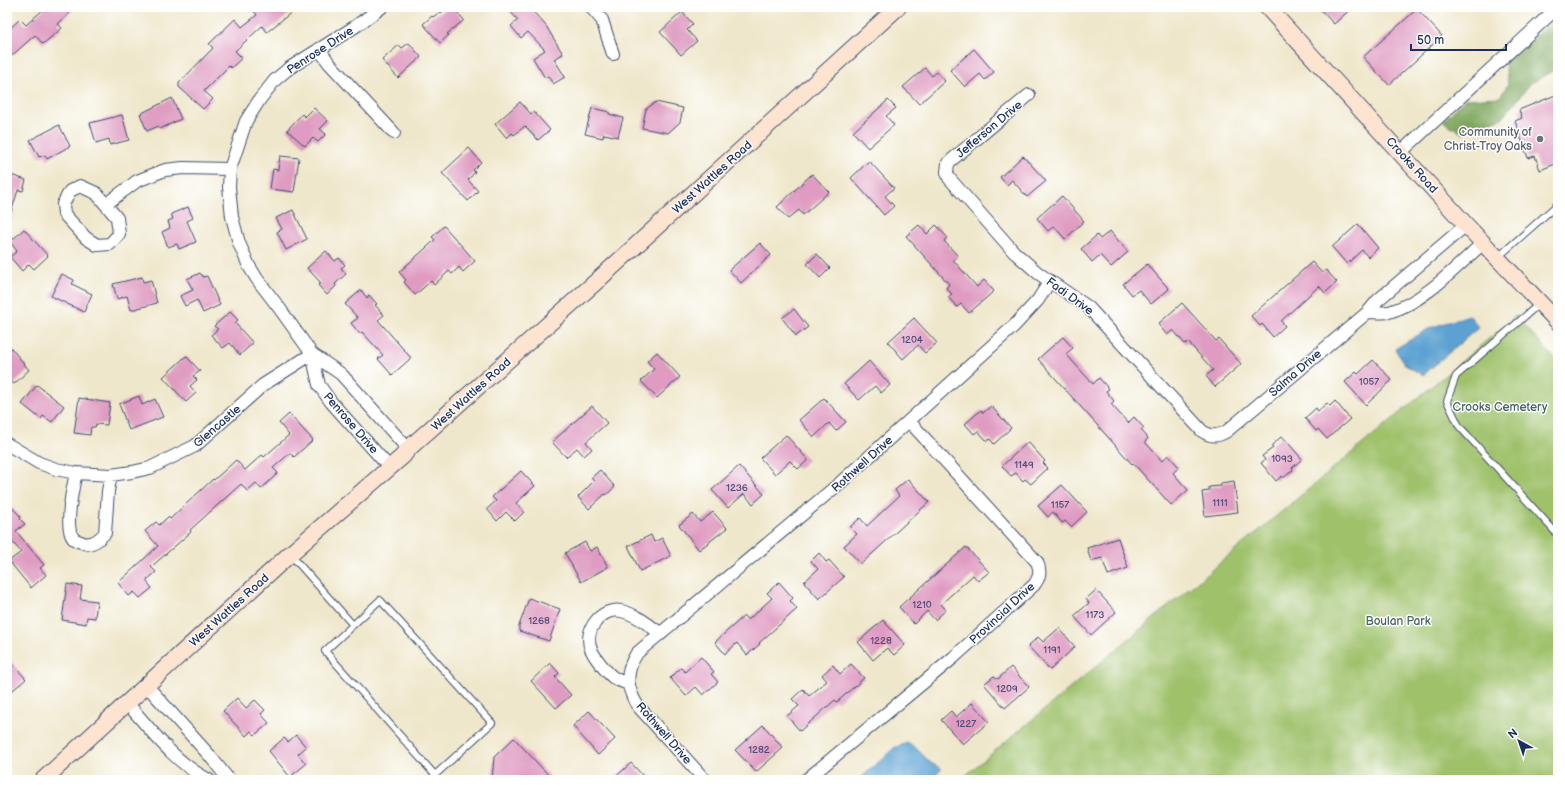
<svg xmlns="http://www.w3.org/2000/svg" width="1565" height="787" font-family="'Balsamiq Sans',sans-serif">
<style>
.green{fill:#9fc16a;stroke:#5d7864}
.forest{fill:#7fa75e;stroke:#4d6b5e}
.water{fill:#5ca1d1;stroke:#3c6898}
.building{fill:#df9bc1}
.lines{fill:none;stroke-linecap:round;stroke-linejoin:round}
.lane-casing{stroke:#3b4b6e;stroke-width:8}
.street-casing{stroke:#3b4b6e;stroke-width:14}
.secondary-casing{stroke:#3b4b6e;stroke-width:18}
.lane{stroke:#fff;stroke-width:6}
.street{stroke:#fff;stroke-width:12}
.secondary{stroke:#fde4d1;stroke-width:16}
.worship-dot{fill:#6b7280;stroke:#fff;stroke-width:1.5}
.labels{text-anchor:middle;stroke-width:3;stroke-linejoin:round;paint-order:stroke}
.number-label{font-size:10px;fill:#4c4a77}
.street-label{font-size:12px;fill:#1b2f5e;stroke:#fff}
.worship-label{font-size:12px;fill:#5b616d;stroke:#fff;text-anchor:end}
.park-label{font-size:12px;fill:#496262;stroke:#fff}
</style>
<rect width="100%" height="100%" fill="#fff"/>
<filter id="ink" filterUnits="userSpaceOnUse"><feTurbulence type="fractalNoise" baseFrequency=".025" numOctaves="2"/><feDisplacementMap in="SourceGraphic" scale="8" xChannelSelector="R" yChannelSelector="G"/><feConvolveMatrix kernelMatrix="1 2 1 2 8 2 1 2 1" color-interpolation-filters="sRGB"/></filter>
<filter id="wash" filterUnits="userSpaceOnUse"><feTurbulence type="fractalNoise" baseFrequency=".012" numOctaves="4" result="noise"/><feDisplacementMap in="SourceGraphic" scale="16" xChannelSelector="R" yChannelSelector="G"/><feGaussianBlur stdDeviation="0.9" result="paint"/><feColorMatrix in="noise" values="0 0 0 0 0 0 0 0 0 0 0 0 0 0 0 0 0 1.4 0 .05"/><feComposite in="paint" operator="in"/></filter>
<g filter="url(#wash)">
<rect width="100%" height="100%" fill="#efe7cb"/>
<path class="green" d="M1516,316l42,46v418h-598z"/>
<path class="forest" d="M1558,15v53l-27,15 -29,35 -40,15 -19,-12 22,-22 35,-2 8,-13 -3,-21z"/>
<path class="water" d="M1469,315l10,12 -56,48 -18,-10 -10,-16 35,-21z
M907,743l8,4 16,16 11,6 -11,11h-72l35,-32z"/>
<g id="blocks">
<path class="building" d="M46,7h30l-18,17 4,4 -19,16 -8,-9 -28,25v-29l13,-12 6,6z
M251,7h47l-31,25 -5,-6 -27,25 7,7 -11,10 -2,-2 -25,25 9,8 -10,10 -24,-22v-4l34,-35 -4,-4 26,-25 7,8 15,-12z
M447,7h6l11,13 -17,14 2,1 -9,8 -17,-19 9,-8 1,1 7,-5 1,1z
M506,7h23l17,19 17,28 -9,5 11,18 -12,7 -5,-8 -3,2 -12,-20 12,-8 -17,-18 -7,6 -10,-12 7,-6z
M1318,7h35l-19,17z
M1417,9l25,27 -53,49 -26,-28z
M682,12l11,12 -6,6 10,11 -16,14 -21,-23z
M409,43l12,14 -23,21 -16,-18 17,-15 3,3z
M974,49l20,23 -9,8 -5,-6 -15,13 -15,-17z
M925,68l7,8 5,-4 8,9 -26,23 -16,-17z
M1558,94v69l-18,7 -5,-14 -7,2 -13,-37 7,-3 -3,-8z
M172,98l9,21 -21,10 -1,-3 -12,5 -7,-17z
M888,100l8,8 -10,8 8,9 -26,23 -15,-16z
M520,102l11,12 3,-2 16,18 -12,10 -13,-14 -11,9 -2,-2 -5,5 -12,-14z
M656,102l27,6 -3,14 -12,11 -26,-5 4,-19z
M314,108l14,13 -8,8 6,5 -8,8 -5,-4 -8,8 -18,-16 15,-16 3,3z
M592,108l17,4v2l14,4 -5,19 -14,-3 -1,4 -18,-4z
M122,115l7,25 -19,5 -1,-6 -13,4 -6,-20z
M59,125l11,21 -23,13 -2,-4 -6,2 -9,-17z
M469,148l12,14 -8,8 2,2 -7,8 10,11 -10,10 -26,-28z
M280,156l19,2 -5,34 -24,-3 3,-20 5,1z
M1023,156l23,25 -19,16 -15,-17 -5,5 -7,-8z
M869,161l25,27 -9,8 9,10 -10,9 -33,-37z
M812,174l17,18 -26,23 -4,-5 -11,9 -11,-12z
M11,175l15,5 -3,11 -5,-1 -9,29h-2v-32z
M1062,196l22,25 -19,18 -11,-13 -6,5 -11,-13z
M188,207l5,11 -6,3 9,21 -17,7 -2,-5 -9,3 -6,-15 8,-4 -2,-7 5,-2 -2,-5z
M293,210l14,29 -21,11 -9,-18 5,-3 -6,-11z
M1358,224l20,24 -10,9 -6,-7 -15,14 -15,-17z
M919,225l8,9 9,-9 11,12 -3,4 14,15 -5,4 24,27 7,-7 10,11 -25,22 -8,-9 -4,3 -9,-10 4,-3 -6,-6 3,-4 -43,-48z
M444,226l31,35 -12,11 -4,-5 -7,7 -3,-3 -15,14 -3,-4 -16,14 -11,-13 2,-2 -7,-8 36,-32 -3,-3z
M24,229l24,27 -14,13 -5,-5 -7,7 -12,-14 7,-6 -7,-9z
M1110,231l18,21 -17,15 -11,-12 -8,7 -11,-13 16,-14 3,4z
M760,243l11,12 -30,28 -12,-13z
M326,251l9,10 4,-3 6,7 -4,3 5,6 -11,10 1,2 -9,9 -9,-10 3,-2 -14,-15z
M817,254l13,14 -10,10 -13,-14z
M1312,262l10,11 4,-3 11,12 -12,11 -6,-7 -38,35 4,5 -12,11 -11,-13 -2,2 -9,-10z
M1147,264l22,25 -18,15 -12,-14 -7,5 -9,-11z
M200,273l3,4 4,-1 13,29 -17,8 -6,-13 -12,6 -5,-10 13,-6 -6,-11z
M62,274l12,6 -2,4 20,10 -8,18 -33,-16z
M142,277l1,5 8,-2 6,23 -26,7 -4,-14 -10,3 -4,-15z
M361,290l6,8 2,-3 8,9 -2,1 9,10 -6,5 33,38 -19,17 -14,-16 5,-4 -21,-23 -2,2 -9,-11 7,-5 -13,-14z
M1182,303l34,38 3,-2 22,25 -26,23 -9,-11 7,-6 -25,-28 -3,2 -12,-14 -6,5 -9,-11z
M794,309l14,18 -12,9 -14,-18z
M230,312l8,8 -3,3 18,20 -13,12 -10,-12 -7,5 -12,-13 7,-6 -4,-3z
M914,318l23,25 -12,10 -7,-8 -15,14 -15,-17z
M1063,337l10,11 -7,6 27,30 6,-6 10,11 -3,2 8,10 -3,3 17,19 6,-6 10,11 -3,2 7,8 -3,4 17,19 6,-6 11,12 -6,6 15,17 -17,15 -38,-42 -1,1 -94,-105z
M7,343l22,27 -15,14 -7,-7z
M657,352l23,25 -23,21 -16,-17 13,-12 -7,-8z
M186,356l14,15 -7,5 4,4 -7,6 6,7 -10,9 -23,-25z
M1373,360l19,20 -26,25 -21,-23 11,-10 2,2z
M869,361l21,24 -9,8 -6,-7 -16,14 -15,-16z
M37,385l27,21 -12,16 -9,-6 -2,3 -19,-15z
M139,396l3,9 13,-6 8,18 -34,13 -10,-26z
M79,398l31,5 -3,22 -11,-1 -1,3h-4l-1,8 -16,-2z
M824,398l22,24 -10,9 -7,-8 -15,14 -15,-17z
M1335,401l15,18 -23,20 -9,-10 -2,2 -11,-13 11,-10 2,3 9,-8 3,3z
M592,406l15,17 -21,19 6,7 -8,7 -7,-8 -11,9 -14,-15z
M991,406l20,22 -17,16 -4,-5 -3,2 -9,-10 -4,3 -9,-10 16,-14 2,3z
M289,414l24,26 -19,17 -4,-4 -17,15 5,5 -17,16 -5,-6 -9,8 -6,-7 -51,46 1,2 -40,35 5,5 -10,9 6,7 -12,10 -6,-6 -5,4 -11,-13 40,-37 -13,-15 11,-9 3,3 9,-8 2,2 43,-40 1,1 22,-20 9,10 17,-15 2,2 25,-22 -10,-12z
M786,435l22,25 -10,9 -8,-8 -15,13 -15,-16z
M1282,436l20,23 -10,9 1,2 -10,8 -1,-2 -6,5 -15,-18 4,-3 -3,-4 11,-8 -2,-2z
M1028,442l17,19 -2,2 5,5 -17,16 -6,-5 -2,2 -7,-8 -5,3 -9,-10z
M739,466l25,28 -11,10 -9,-10 -16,14 -16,-18z
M600,470l15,17 -9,8 -1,-1 -16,15 -11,-12 16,-16 -3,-3z
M521,471l14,15 -19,17 8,9 -9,9 -9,-9 -9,9 -10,-12 9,-8 -4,-4z
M908,479l21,23 -68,62 -17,-18 13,-12 -7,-7 10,-9 7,8 32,-30 -4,-6z
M1234,481l4,31 -33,4 -3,-24 7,-1v-4l12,-1v-3z
M1062,485l25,27 -16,15 -6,-6 -3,2 -9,-11 -5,5 -10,-11z
M7,502l14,15 -1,2 5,5 -9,7 28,34 -4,3 6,7 -15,13 -22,-27 12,-9 -12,-14 -2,2z
M713,512l14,16 -28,22 -20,-25 14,-11 7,8z
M651,535l3,7 8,-4 9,18 -31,15 -12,-25z
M1118,538l10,30 -20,7 -6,-17 -11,3 -4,-13z
M585,542l5,9 7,-4 11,20 -27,15 -16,-29z
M966,547l23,25 -11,9 -5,-6 -32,29 5,6 -11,10 -8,-9 -13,13 -15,-17z
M819,553l7,9 3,-2 15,17 -25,22 -15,-17 14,-13 -7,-8z
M779,582l14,16 -3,3 7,8 -38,34 1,1 -13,11 -10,-12 -12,11 -10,-12 29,-26 4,4 24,-22 -5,-5z
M67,584l15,2 -2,13 17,2 -2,17 -8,-1 -1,7 -24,-4z
M1096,590l20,22 -25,23 -17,-19 15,-13 -3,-4z
M529,598l31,11 -11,32 -30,-10v-5z
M883,620l22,25 -11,10 -7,-7 -14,12 -15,-18z
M1059,628l16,19 -25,23 -22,-24 10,-9 5,5z
M701,657l13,15 -3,2 7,8 -15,13 -7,-8 -10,9 -16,-18 11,-10 4,4z
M7,658l19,21 -13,11 -6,-7z
M550,663l9,10 -4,4 16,18 -15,13 -25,-27z
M851,664l13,14 -27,24 -2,-2 -35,31 -13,-15 12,-10 -7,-7 11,-10 6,7 18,-15 -5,-6 11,-10 7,9z
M1011,667l18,20 -24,21 -21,-24 10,-8 4,3z
M237,698l9,10 9,-8 10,10 -4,4 8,9 -14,12 -4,-4 -5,5 -23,-25z
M972,703l17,19 -26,22 -22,-24 10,-9 5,6z
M589,711l26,28 -17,16 -25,-29z
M763,725l20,23 -27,24 -21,-22z
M296,735l10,12 -8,7 8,10 -16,13 -21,-26 15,-13 4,4z
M514,738l39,42h-61l2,-23z
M631,763l16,17h-35z"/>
</g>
</g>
<g filter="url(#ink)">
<use href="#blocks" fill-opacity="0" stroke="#3b4b6e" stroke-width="1"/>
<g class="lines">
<g class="lane-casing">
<path id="lane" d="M1497,258l61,-54
M1539,304l-83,72 -9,25 12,25 99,109
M290,554l63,71 -28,26 110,124 57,-52 -112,-123 -27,25"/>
</g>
<g class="street-casing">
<path id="street" d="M382,7l-26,19 -68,43 -13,11 -15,19 -14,22 -16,48 -1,18 3,30 7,26 10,23 8,13 23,30 32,45 29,20 67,75
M591,7l11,13 11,34
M319,49l10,14 65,70
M1029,95l-81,68 -1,9 2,6 65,74 24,21 50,34 114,124c8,6 16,6 25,0l141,-119 10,-12 88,-75
M1401,152l157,-145
M80,186l16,7 21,25 2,16 -9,10 -13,1 -11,-7 -22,-24 -1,-10 7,-13z
M106,204l31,-23 28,-11 18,-2 47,1
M1368,312c6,0 15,1 21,0 34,-9 68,-46 94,-69
M312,354l7,31 12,17 58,65
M7,444l32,19 17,6 20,4 35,2 21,-3 18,-4 45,-22 68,-61 49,-31
M76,473c-3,13 -12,54 -3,65 1,2 6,3 8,4 10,5 18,-2 24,-9l3,-42 3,-16
M628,684c-5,-2 -10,-4 -14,-6 -7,-5 -20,-21 -23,-29 -8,-18 10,-42 30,-38 15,3 28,14 40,23
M147,686l63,70 19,24
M127,703c25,28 48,60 82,77
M705,780l-68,-75c-11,-19 -12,-33 0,-52l203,-170 175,-158 23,-25 12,-19
M806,780l147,-122 81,-73c6,-8 7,-14 3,-23l-128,-141"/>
</g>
<g class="secondary-casing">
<path id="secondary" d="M1267,7l199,218 92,97
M43,780l247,-226 113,-98 5,-7 190,-169 300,-273"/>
</g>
<use href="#lane" class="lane"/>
<use href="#street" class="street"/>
<use href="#secondary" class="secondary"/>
</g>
</g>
<circle class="worship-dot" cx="1540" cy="139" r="4"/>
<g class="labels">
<g class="number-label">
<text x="912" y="343">1204</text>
<text x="1369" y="385">1057</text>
<text x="1282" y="462">1093</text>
<text x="1024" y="468">1149</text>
<text x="737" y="491">1236</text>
<text x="1220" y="506">1111</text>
<text x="1060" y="508">1157</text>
<text x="922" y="608">1210</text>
<text x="1095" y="618">1173</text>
<text x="539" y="624">1268</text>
<text x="881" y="644">1228</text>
<text x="1052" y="653">1191</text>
<text x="1007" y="692">1209</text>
<text x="966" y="727">1227</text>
<text x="759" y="753">1282</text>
</g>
<g class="street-label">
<text transform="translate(320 50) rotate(-33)" y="4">Penrose Drive</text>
<text transform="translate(989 129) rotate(-40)" y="4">Jefferson Drive</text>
<text transform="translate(1412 165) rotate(48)" y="4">Crooks Road</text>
<text transform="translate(712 177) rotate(-42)" y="4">West Wattles Road</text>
<text transform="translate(1070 296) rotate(36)" y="4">Fadi Drive</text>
<text transform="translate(1295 373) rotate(-41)" y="4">Salma Drive</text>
<text transform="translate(471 394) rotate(-42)" y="4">West Wattles Road</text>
<text transform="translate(351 423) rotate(49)" y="4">Penrose Drive</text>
<text transform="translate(217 426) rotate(-41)" y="4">Glencastle</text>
<text transform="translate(862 464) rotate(-42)" y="4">Rothwell Drive</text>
<text transform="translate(229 610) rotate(-42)" y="4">West Wattles Road</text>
<text transform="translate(1002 613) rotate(-43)" y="4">Provincial Drive</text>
<text transform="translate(664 733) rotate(49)" y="4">Rothwell Drive</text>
</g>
<g class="worship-label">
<text x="1532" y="136">Community of<tspan x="1532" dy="14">Christ-Troy Oaks</tspan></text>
</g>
<g class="park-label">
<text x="1500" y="411">Crooks Cemetery</text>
<text x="1398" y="625">Boulan Park</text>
</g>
</g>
<rect width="1565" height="787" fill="none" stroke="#fff" stroke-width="24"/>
<g transform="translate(1519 741) rotate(320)" stroke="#ffffff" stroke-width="3" paint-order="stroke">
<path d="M0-3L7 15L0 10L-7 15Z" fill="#1b2f5e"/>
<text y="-6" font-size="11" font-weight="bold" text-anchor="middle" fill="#1b2f5e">N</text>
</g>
<path d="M1411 44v6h95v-6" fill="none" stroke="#1b2f5e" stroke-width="2"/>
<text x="1417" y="44" font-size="12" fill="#1b2f5e" stroke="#ffffff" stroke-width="3" paint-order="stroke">50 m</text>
</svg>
